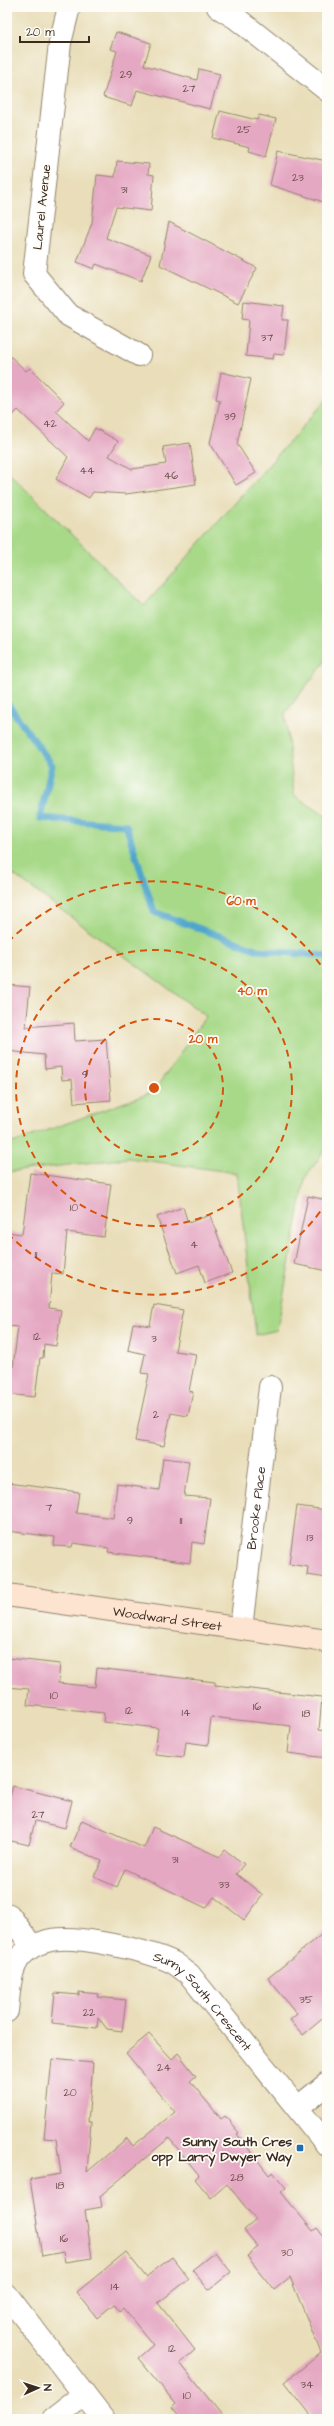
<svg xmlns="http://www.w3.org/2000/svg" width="334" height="2426" font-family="'Architects Daughter',sans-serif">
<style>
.green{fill:#a7d988;stroke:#718253}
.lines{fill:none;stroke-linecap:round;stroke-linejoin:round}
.stream{stroke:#4fa6cc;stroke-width:7}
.building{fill:#e5a8c3}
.street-casing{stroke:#92846c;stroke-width:24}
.secondary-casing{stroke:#92846c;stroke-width:24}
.street{stroke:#fff;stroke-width:22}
.secondary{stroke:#fde4d1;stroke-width:22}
.ring{fill:none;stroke:#d7540e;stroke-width:2;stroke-dasharray:7 5}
.poi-dot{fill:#1f6fb2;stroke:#fdfcf7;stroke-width:1.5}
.labels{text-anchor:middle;stroke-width:3.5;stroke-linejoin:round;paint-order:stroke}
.number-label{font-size:11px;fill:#664a47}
.street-label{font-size:13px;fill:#3b2a1e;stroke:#fdfcf7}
.poi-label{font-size:13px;font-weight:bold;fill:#3b2a1e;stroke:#fdfcf7;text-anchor:end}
.centre{fill:#d7540e;stroke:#fdfcf7;stroke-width:2}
.ring-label{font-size:12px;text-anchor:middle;font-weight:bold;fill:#d7540e;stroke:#fdfcf7;stroke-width:3.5;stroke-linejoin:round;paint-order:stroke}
</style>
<rect width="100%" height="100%" fill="#fdfcf7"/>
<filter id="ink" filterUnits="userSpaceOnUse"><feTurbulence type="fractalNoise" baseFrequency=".025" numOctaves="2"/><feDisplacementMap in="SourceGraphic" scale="8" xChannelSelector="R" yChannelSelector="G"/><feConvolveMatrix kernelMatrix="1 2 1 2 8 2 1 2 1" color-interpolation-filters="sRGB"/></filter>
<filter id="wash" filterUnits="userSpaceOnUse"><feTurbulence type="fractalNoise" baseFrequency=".012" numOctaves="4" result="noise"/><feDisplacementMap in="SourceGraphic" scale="16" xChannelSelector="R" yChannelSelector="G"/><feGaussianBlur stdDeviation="0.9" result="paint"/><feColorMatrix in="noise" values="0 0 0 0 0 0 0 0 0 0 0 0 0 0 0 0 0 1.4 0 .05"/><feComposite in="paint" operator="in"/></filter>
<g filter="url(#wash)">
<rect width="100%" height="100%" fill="#e9deb9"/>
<path class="green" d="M327,399v260l-42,54 9,82 33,22v330l-22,31 -28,152 -21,5 -19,-162 -108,-15 -122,14v-27l146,-53 53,-76 -199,-146v-399l137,135z"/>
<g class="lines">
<path class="stream" d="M7,703l45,62 -12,53 86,7 28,87 104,38 69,6"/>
</g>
<g id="blocks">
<path class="building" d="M116,32l35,11 -7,22 53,15 2,-11 21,5 -10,35 -73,-19 -5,16 -29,-9 14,-46 -7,-2z
M220,111l37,9 2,-5 17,4 -10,37 -17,-5 1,-4 -37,-9z
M278,151l49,10v42l-57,-18z
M117,161l32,3 -1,10 6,1 -3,36 -35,-4 -10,31 45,17 -10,26 -45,-17 -2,5 -17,-7 15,-39 5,-48 18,2z
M169,222l88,46 -19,35 -78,-38z
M244,301l40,5 -2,14h6l-4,35 -10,-1 -1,5 -27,-3 3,-36 -7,-1z
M7,353l19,18 4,-3 34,34 -8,9 32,30 7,-13 23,13 -9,15 23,13 34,-5 -3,-17 27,-4 6,41 -70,10 -33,-2 -4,6 -33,-19 12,-22 -50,-47 -11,11z
M221,372l30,7 -14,65 19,29 -20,12 -26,-42 10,-43 -4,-1z
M7,985l23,2 -4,40 48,-4 1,18 31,-2 5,61 -37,3 -2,-24 -10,1 -1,-13 -16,2 -1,-14 -37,-4z
M30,1173l81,11 -7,53 -37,-5 -4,42 -11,-1 -3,35 12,2 -5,36 -12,-2 -1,14h-3l-5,39 -28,-3v-28l6,1 5,-40 -11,-1v-94l15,2z
M308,1196l19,4v71l-33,-7z
M183,1207l5,16 22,-8 22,58 -27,10 -6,-18 -22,8 -20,-56z
M154,1305l29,5 -8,41 21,3 -7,37 4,1 -5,24 -17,-3 -7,33 -29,-5 14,-67 -8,-1 4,-19 -17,-4 5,-27 17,3z
M163,1458l26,3 -5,35 26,2 -6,46 -12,-2 -2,21 -82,-11 1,-4 -36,-5 -1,4 -18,-1 1,-9 -48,-6v-48l72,9 -3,21 37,5 4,-34 42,6z
M297,1506l30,4v68l-20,-3 1,-8 -19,-3z
M7,1658l53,6 -2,19 37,4 2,-19 118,14v3l107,12 -3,33 8,1v27l-39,-5 3,-27 -80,-9 -3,28 -22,-3 -2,15 -29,-3 3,-26 -55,-6 1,-9 -77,-8 2,-16 -22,-2z
M13,1786l59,15 -7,27 -30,-7 -6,24 -22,-5v-33z
M82,1820l62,28 9,-21 67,30 5,-7 19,14 -8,10 27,21 -19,25 -30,-23 -8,11 -81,-39 -8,18 -23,-10 8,-16 -32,-14z
M327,1930v85l-24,20 -13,-15 7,-6 -29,-36z
M79,1992l20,2 -1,3 28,3 -4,31 -15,-2 -9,-12 -1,11 -45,-5 3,-30 24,2z
M149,2034l23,25 6,-6 18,23 -6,5 31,38 4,-3 14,17 -2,1 32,41 4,-3 13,16 -5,4 32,39 4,-3 10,13v178h-13l-29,-37 36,-29 -31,-76 -16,13 -27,-34 11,-9 -14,-17 12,-10 -29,-36 -16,14 -16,-19 4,-4 -30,-37 -69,58 2,11 -17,3 7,48 -27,4 -2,-10 -21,4 -12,-77 31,-5 -5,-35 -12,-1 8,-79 41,4 -5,59h3l-4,50 40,-34 6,8 42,-34 -49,-59z
M126,2252l20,25 26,-20 17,22 -31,24 37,47 -15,13 45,56h-44l-9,-11 4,-4 -38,-46 15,-13 -30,-37 -4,3 -5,-7 -17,14 -20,-26z
M215,2252l16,20 -22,18 -17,-20z"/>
</g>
</g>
<g filter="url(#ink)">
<use href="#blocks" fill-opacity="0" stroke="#92846c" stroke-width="1"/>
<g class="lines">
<g class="street-casing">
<g id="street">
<path d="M69,7l-9,36 -26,231 34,41 71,40"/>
<path d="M218,7l18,11 91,72"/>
<path id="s1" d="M241,1628l29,-241"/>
<path d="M9,1915l23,31"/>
<path id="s2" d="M7,2011c2,-16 2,-42 14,-55 7,-8 15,-12 26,-15 25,-8 103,10 127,22 5,3 10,8 15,11l138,171"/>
<path d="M298,2107l29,-23"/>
<path d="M7,2295l96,124"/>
<path d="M53,2419l31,-24"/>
</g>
</g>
<g class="secondary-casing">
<g id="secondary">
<path id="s3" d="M7,1595l320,46"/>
</g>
</g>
<use href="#street" class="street"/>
<use href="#secondary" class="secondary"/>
</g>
</g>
<g class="ring">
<circle cx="154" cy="1088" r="69"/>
<circle cx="154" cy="1088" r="138"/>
<path d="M327 1202A207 207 0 0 1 8 1234M8 942A207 207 0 0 1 327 974"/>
</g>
<rect class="poi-dot" x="296" y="2144" width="8" height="8" rx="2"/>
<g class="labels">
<g class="number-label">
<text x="126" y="78">29</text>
<text x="189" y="92">27</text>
<text x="244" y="133">25</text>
<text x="298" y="181">23</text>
<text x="124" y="193">31</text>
<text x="267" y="341">37</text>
<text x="230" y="420">39</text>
<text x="50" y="427">42</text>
<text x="87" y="474">44</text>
<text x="171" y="479">46</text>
<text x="85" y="1078">9</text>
<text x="74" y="1211">10</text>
<text x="194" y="1248">4</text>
<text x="36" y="1258">11</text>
<text x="37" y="1340">12</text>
<text x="154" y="1342">3</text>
<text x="156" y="1418">2</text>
<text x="49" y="1511">7</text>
<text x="130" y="1524">9</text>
<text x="181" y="1524">11</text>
<text x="310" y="1541">13</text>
<text x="54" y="1699">10</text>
<text x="257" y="1710">16</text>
<text x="129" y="1714">12</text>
<text x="186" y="1716">14</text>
<text x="306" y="1717">18</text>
<text x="38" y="1818">27</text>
<text x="175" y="1863">31</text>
<text x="224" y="1888">33</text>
<text x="306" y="2003">35</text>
<text x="89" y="2016">22</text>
<text x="164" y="2071">24</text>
<text x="70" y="2096">20</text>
<text x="237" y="2181">28</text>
<text x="60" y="2189">18</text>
<text x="64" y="2242">16</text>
<text x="287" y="2256">30</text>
<text x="115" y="2290">14</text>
<text x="172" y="2352">12</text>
<text x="307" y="2388">34</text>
<text x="187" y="2399">10</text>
</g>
<g class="street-label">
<text transform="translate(41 207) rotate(-84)" y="5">Laurel Avenue</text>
<text dy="5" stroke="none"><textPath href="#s1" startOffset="121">Brooke Place</textPath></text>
<text dy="5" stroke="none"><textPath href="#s3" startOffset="162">Woodward Street</textPath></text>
<text dy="5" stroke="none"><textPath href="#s2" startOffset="265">Sunny South Crescent</textPath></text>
</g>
<g class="poi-label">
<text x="292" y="2146">Sunny South Cres<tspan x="292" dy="15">opp Larry Dwyer Way</tspan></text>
</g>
</g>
<circle cx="154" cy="1088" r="6" class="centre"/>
<g class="ring-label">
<text x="241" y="905">60 m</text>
<text x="252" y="995">40 m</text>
<text x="203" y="1043">20 m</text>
</g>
<rect width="334" height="2426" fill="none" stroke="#fdfcf7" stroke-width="24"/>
<g transform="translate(38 2388) rotate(87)" stroke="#fdfcf7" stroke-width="3" paint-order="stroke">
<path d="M0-3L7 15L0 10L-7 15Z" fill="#3b2a1e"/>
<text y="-6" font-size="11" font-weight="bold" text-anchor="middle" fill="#3b2a1e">N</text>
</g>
<path d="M20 36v6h69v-6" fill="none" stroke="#3b2a1e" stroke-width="2"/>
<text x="26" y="36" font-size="12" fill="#3b2a1e" stroke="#fdfcf7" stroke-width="3" paint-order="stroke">20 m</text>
</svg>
